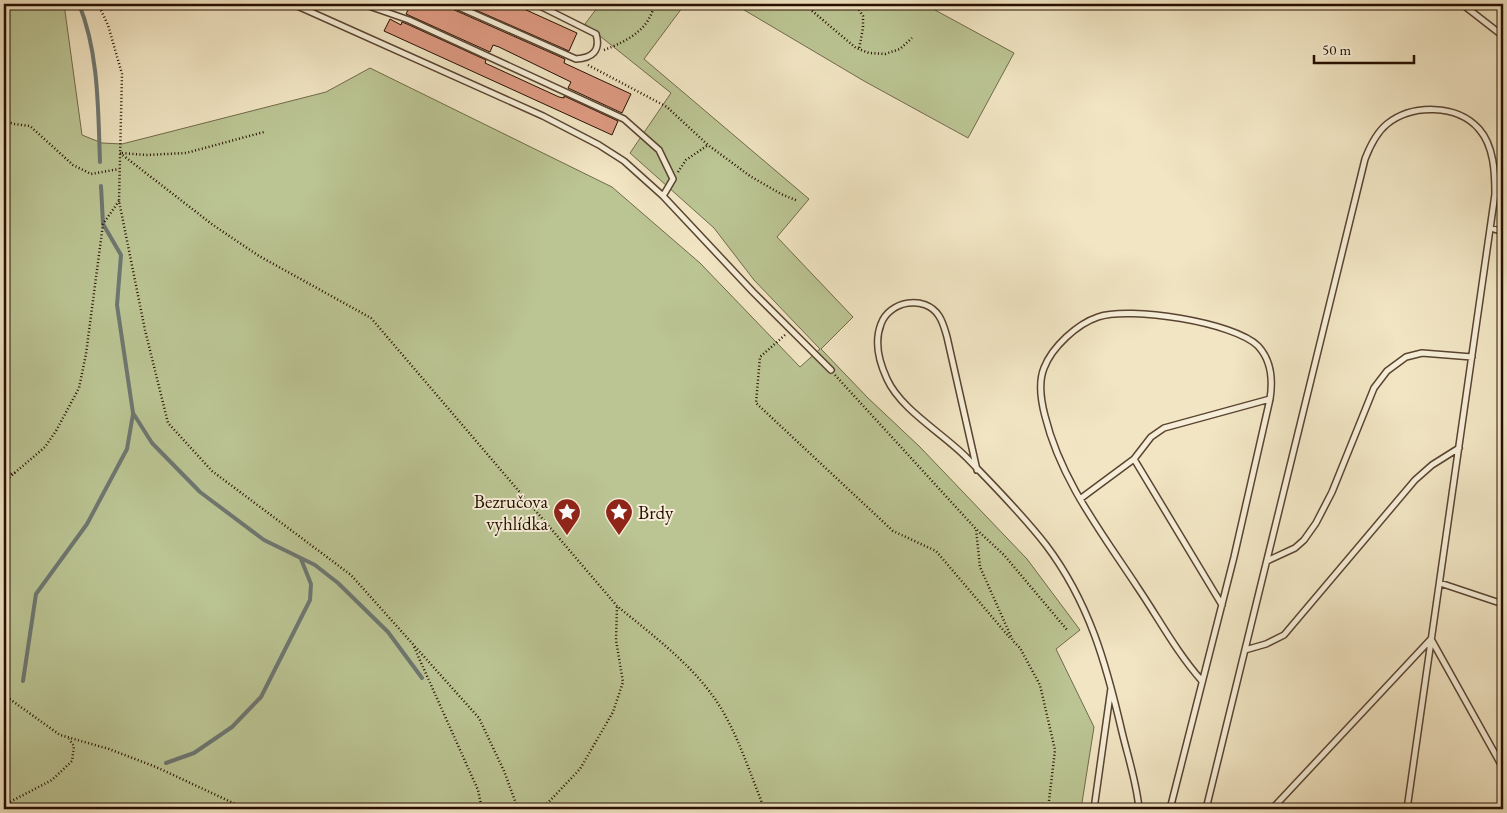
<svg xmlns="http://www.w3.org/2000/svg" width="1507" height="813" font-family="'EB Garamond',serif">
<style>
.green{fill:#bbc493;stroke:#716a4a}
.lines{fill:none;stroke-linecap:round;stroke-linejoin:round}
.stream{stroke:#6e7771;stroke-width:4}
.building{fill:#dd9a82;stroke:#270f00}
.lane-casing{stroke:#5a4431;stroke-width:8}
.path{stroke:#270f00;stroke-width:2.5;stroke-dasharray:1 2.5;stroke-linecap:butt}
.lane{stroke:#f6eed8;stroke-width:5}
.labels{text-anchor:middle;stroke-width:4;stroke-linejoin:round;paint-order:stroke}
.poi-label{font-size:19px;fill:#270f00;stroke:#f6eed8;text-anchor:end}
</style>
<rect width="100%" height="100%" fill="#f1e5c3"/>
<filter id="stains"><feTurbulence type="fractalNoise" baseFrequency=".004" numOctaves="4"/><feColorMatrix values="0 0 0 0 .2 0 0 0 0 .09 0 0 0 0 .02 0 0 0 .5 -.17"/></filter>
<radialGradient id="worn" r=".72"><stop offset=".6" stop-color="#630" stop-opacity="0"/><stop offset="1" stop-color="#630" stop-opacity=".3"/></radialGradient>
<path class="green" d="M4,4h60l18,131 20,8 20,1 204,-52 44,-24 242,119 88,76 100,104 20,-18 -66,-69 -40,-52 -84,-75 41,-60 -86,-69 15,-20h85l-41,55 165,140 -32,38 76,80 -32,32 47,49 52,49 107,112 53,71 -24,19 38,78 -13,82h-1077z
M734,4h190l90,49 -46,85 -104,-57z"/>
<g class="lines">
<path class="stream" d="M79,4c20,49 19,106 21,158
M101,186l2,38 18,31 -4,50 16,108 19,30 48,49 64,48 51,25 23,18 50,49 34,46
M23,681l13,-87 51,-70 40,-75 6,-35
M166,763l28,-10 38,-26 29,-30 49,-97 1,-16 -10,-25"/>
</g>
<path class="building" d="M411,4h37l2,4 115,51 -1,4 67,31 -9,19 -54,-25 3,-6 -72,-35 -6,-2 -3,7 -84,-38z
M462,4h51l64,29 -8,18z
M390,19l11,6 1,-3 5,2 79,36 -1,3 74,34 5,1v-2l54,25 -6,14 -228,-104z"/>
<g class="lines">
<g class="lane-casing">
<path id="lane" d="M293,4l250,112 56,29 25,16 39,35 90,96 78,78
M363,4l46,16 215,99 35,31 14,29 -10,17
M452,4l124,55c16,-1 25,-8 20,-25l-60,-30
M1462,4l41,32
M1491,228l12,4
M1134,459l88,146
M977,470l-30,-133c-2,-7 -4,-15 -8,-21 -14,-22 -50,-15 -58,8 -7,18 -2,38 6,55 14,31 57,55 80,79 27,28 55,56 79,87 43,57 60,118 76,187 6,25 15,52 17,77
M1080,499l54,-40 17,-22 13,-9 106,-29
M1267,561l28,-13 9,-8 12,-17 16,-31 42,-104 13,-17 19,-14 16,-4 50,4
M1440,583l63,21
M1245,650l21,-6 18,-9 131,-155 17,-15 27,-17
M1139,808l13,1
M1094,809l17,-121
M1170,809l64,-252 36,-158c3,-19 2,-38 -12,-53 -24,-24 -129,-40 -160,-29 -21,7 -46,30 -54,51 -6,15 -3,33 1,48 16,65 57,117 93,172 21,31 39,65 64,93
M1206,809l159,-650c5,-13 11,-26 22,-35 25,-20 70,-20 92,5 15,17 16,44 16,65l-88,615
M1272,809l159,-170 72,129"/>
</g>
<path class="path" d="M98,4l10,21 14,49 -3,127 26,129 23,93 44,48 139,104 128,143 25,53 14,38
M804,4l52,44 13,5 16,1 15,-5 12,-11
M855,4l8,12v12l-4,21
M604,50c16,-6 33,-14 43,-28 4,-6 6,-13 9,-18
M588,65l79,42 41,38 42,31 31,18 17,7
M4,121l10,3 16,2 43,39 18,9 28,-5
M120,153l93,72 46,31 112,62 246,288c39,32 87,67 110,113 14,26 23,54 34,81l2,9
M122,153l24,2 40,-2 78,-21
M678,172l8,-12 22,-15
M785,335l-25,22 -4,46 137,128 43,20 74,87
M835,375l141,154 4,38 33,74 7,7 20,37 15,65 -7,59
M4,476l13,-4
M4,482l41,-35 11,-16 23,-43 7,-34 17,-130 16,-23
M977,530l27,25 64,76
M414,647l64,143 4,19
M4,695l56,40 49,14 47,18 90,42
M4,805l48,-25 20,-19 2,-15 -5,-7
M542,809l38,-40 33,-57 10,-30 -7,-42 1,-33"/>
<use href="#lane" class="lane"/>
</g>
<defs>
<g id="sight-pin" transform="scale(1.4375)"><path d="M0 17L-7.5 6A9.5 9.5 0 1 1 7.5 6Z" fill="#8f2418" stroke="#f6eed8"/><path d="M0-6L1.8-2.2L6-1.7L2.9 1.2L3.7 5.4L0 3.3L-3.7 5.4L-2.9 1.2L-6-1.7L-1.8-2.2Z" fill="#fff"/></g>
</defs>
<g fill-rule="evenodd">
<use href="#sight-pin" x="567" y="512"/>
<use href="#sight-pin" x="619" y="512"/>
</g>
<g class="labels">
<g class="poi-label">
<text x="548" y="508">Bezručova<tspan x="548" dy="22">vyhlídka</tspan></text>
<text x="638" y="519" text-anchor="start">Brdy</text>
</g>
</g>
<rect width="1507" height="813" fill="none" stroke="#f1e5c3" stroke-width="20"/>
<rect x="5" y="5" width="1497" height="803" fill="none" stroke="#270f00" stroke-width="2.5"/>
<rect x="10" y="10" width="1487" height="793" fill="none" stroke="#270f00"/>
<path d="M1314 55v8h100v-8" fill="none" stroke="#270f00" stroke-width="2.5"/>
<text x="1322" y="55" font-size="15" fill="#270f00" stroke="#f6eed8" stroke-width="4" paint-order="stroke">50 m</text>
<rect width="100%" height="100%" filter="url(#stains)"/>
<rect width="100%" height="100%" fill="url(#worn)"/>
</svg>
